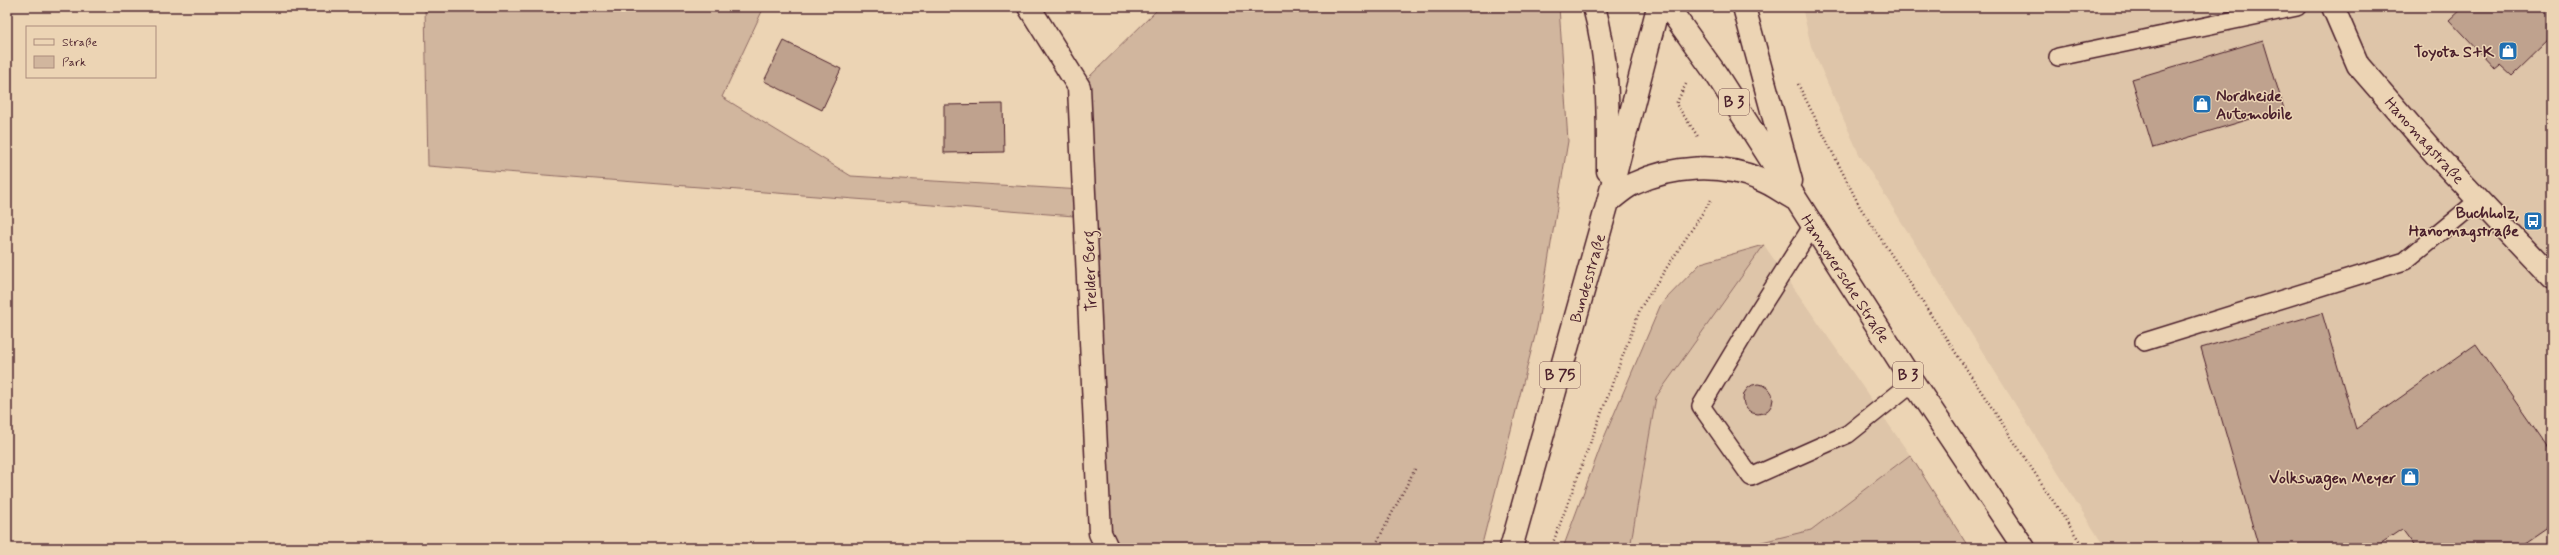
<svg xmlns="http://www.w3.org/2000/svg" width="2559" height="555" font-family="Mynerve,sans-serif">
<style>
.built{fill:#dec5a9}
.green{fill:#d1b69e;stroke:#8e6a64}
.building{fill:#bfa28e;stroke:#4a1f2b}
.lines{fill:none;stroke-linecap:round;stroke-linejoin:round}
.lane-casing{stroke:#4a1f2b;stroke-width:20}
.street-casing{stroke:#4a1f2b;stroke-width:25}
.primary-casing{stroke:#4a1f2b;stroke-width:25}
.path{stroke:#4a1f2b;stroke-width:2.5;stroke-dasharray:1 3;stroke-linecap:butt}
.lane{stroke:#ecd4b4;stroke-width:17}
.street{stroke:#ecd4b4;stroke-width:22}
.primary{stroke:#ecd4b4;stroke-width:22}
.labels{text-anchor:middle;stroke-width:3;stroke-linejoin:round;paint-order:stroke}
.shield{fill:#ecd4b4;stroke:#7b5554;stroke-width:1}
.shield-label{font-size:15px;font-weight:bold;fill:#4a1f2b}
.poi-label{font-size:16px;font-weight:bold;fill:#4a1f2b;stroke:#ecd4b4;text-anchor:end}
.street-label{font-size:16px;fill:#4a1f2b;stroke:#ecd4b4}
</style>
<rect width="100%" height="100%" fill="#ecd4b4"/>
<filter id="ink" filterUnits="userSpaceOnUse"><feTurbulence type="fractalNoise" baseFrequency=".025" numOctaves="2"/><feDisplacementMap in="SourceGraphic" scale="8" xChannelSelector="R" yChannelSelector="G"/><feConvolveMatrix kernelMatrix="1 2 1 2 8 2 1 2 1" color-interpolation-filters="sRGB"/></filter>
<g filter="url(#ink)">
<path class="built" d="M1802,7h750v541h-447l-246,-394 -48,-108z
M1764,245l146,210 -99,75 -74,18h-107l26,-151z"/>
<path class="green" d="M425,7h339l-42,90 129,79 231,14 -3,-103 81,-80h399l9,134 -31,187 -56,220h-374l-20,-331 -659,-51z
M1764,245l-108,152 -26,151h-67l40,-108 58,-136 40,-41z
M1910,455l59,93h-232l74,-18z"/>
<path class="building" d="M2463,7h89v30l-40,39 -12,-11 -5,4 -46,-49z
M2263,40l21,69 -131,39 -21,-69z
M784,41l57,28 -19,41 -58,-29z
M1003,104l1,48 -60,1v-48z
M2322,313l34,116 120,-85 76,109v71l-35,24h-101l-14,-19 -28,19h-115l-58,-200z
M1743 399a15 15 0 1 1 30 0a15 15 0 1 1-30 0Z"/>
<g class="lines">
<g class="lane-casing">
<path id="lane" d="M2058,57l239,-50
M1813,225l-59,93 -53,88 50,71 97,-43 65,-52
M2144,342l261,-81 74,-61"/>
</g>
<g class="street-casing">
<path id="street" d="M1029,7l50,80 21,446 7,15
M2333,7l25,58 78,90 116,123"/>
</g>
<g class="primary-casing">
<path id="primary" d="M1594,7c15,53 14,109 14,164
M1668,7l48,67 197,308 111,166
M1744,7l47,174
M1608,202c8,-6 16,-14 25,-18 38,-18 88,-22 128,-4 11,4 21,12 32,18
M1511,548l97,-346 50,-195"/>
</g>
<path class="path" d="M1686,84l-10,20 23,34
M1798,84l62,123 224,341
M1374,548l41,-79
M1551,548l90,-241 70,-107"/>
<use href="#lane" class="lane"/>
<use href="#street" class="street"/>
<use href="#primary" class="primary"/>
</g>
</g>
<defs>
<g id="shop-square" transform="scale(1)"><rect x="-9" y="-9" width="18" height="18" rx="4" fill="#1f6fb2" stroke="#ecd4b4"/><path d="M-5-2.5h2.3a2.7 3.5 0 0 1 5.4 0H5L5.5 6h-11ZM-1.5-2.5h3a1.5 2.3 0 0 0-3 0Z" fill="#fff"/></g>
<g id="bus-square" transform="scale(1)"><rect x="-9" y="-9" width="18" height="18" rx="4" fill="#1f6fb2" stroke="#ecd4b4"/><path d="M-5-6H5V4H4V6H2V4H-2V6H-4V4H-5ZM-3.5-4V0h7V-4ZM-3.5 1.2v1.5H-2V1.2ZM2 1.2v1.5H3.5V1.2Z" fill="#fff"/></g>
</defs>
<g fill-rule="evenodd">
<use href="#shop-square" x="2508" y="51"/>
<use href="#shop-square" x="2202" y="104"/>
<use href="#bus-square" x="2533" y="221"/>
<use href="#shop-square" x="2410" y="477"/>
</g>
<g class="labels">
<g class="shield">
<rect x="1719" y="89" width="30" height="26" rx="3"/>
<rect x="1540" y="362" width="40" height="26" rx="3"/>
<rect x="1893" y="362" width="30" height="26" rx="3"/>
</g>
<g class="shield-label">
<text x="1734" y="107">B 3</text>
<text x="1560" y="380">B 75</text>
<text x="1908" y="380">B 3</text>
</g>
<g class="poi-label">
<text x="2494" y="57">Toyota S+K</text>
<text x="2216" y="101" text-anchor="start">Nordheide<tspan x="2216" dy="18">Automobile</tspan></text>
<text x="2519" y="218">Buchholz,<tspan x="2519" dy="18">Hanomagstraße</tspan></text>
<text x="2396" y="483">Volkswagen Meyer</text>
</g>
<g class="street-label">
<text transform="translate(2425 140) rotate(48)" y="6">Hanomagstraße</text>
<text transform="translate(1089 271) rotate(-92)" y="6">Trelder Berg</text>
<text transform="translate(1587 278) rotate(-74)" y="6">Bundesstraße</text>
<text transform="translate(1846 278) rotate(57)" y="6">Hannoversche Straße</text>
</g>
</g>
<rect width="2559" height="555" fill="none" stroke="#ecd4b4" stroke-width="24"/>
<rect x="12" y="12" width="2535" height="531" fill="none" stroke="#4a1f2b" stroke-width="1.5" filter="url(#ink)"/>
<rect x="26" y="26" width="130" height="52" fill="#ecd4b4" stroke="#ab8c7d"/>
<rect x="34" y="39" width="20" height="6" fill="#ecd4b4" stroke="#ab8c7d"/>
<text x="62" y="46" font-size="12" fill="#4a1f2b">Straße</text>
<rect x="34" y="56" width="20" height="12" fill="#d1b69e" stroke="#ab8c7d"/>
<text x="62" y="66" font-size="12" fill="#4a1f2b">Park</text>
</svg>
